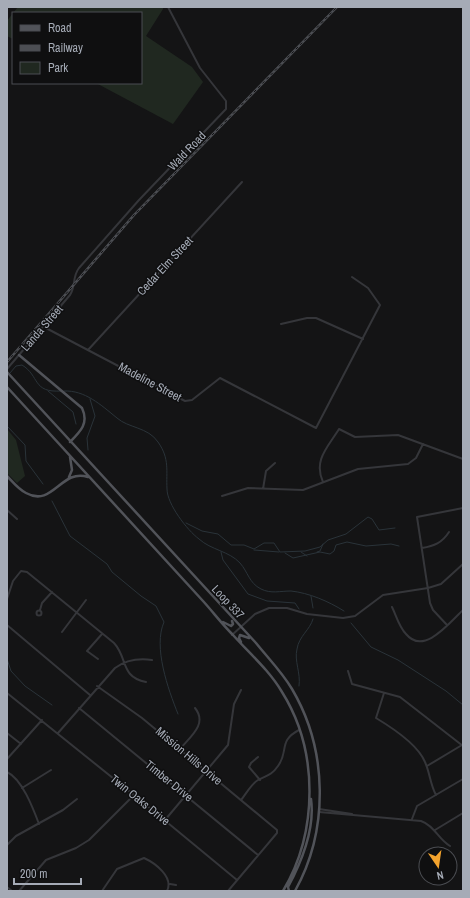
<svg xmlns="http://www.w3.org/2000/svg" width="470" height="898" font-family="'Archivo Narrow',sans-serif">
<style>
.green{fill:#202820}
.lines{fill:none;stroke-linecap:round;stroke-linejoin:round}
.stream{stroke:#2a3339;stroke-width:1}
.minor{stroke:#35363a;stroke-width:2}
.major{stroke:#515359;stroke-width:2.5}
.rail-casing{stroke:#4c4e53;stroke-width:2.5}
.rail{stroke:#0f0f10;stroke-width:1;stroke-dasharray:3;stroke-linecap:butt}
.labels{text-anchor:middle;stroke-width:3;stroke-linejoin:round;paint-order:stroke}
.street-label{font-size:12px;fill:#a5abb6;stroke:#0f0f10}
</style>
<rect width="100%" height="100%" fill="#141415"/>
<path class="green" d="M18,7h145v2l-17,27 46,31 11,15 -30,42 -77,-41h45v-70h-128z
M13,13v26l-6,-3v-15z
M7,429l9,11 9,36 -8,7 -10,-10z"/>
<g class="lines">
<path class="stream" d="M10,373l6,-7 6,-1c18,11 10,28 39,26
M48,391l25,21 3,12
M64,391c21,-1 37,14 53,27 11,10 31,9 41,24 12,17 8,29 9,47 0,15 20,41 32,50 12,11 30,12 41,24 8,9 9,20 21,26 10,5 19,2 30,2 18,2 37,10 53,20
M7,426l18,19 1,16 17,23
M88,450l-1,-12 8,-22 -5,-17
M52,501l18,35 37,28 5,8 29,24 15,10 8,16c-11,25 4,67 14,92
M186,523l16,8 16,3 13,11h13l10,4 10,-6h10l6,9 25,-1 15,-4 8,-7 18,-6 22,-17 4,2 7,11 16,-2
M254,550l25,2
M221,552l2,8 25,34 19,7 28,2 4,6
M301,552l6,4
M317,552l3,-1 3,-7
M285,553l8,5 27,-6 10,2 4,-3 2,-6 11,-3 19,4 25,-2 8,2
M311,596l2,12
M351,623l20,24 27,13 48,31 17,14
M7,659l4,12 14,15 27,19
M299,686c2,-13 -5,-25 -2,-37 2,-13 13,-19 16,-30"/>
<path class="minor" d="M281,324l26,-6h9l47,21
M44,327l141,74 7,-1 28,-22 96,50 64,-123 -12,-17 -16,-11
M88,350l154,-168
M7,369l63,-74c6,-9 2,-18 9,-27l60,-68 87,-91v-8l-26,-33 -32,-61
M323,482c-10,-22 5,-35 16,-53l16,8 43,-2 65,24
M263,489l3,-18 9,-8
M222,496l26,-8 55,2 55,-21 50,-5 8,-6 7,-14
M7,510l10,9
M422,548c12,-2 20,-5 27,-16
M7,599l6,-18 8,-10 6,1 87,71c14,15 6,34 32,39
M392,607c4,8 7,20 14,27 18,22 44,-12 57,-24
M40,610l2,-7 10,-11
M36.5 613a2.5 2.5 0 1 1 5 0a2.5 2.5 0 1 1-5 0Z
M7,625l83,70
M447,625l-14,-15 -3,-7 -13,-86 46,-9
M62,632l24,-32
M232,635l23,-21 14,-6h18l20,6 36,4 12,-2 28,-21 45,-7 13,-4 22,-20
M98,659l-11,-8 15,-17
M348,671l4,13 48,13 63,49
M97,686l45,32 135,112v3l-49,58
M7,693l127,102 103,85
M384,693l-8,25c15,9 42,27 49,44 5,11 5,22 11,33
M79,708l179,147
M7,733l14,11
M58,733l57,-65c11,-8 23,-10 37,-8
M180,749c10,-12 28,-25 15,-41
M258,757l-7,6 -2,4 11,13
M7,759l35,-39
M427,766l35,-21
M7,772c15,7 26,36 32,52
M22,788l29,-18
M241,800c5,-6 10,-16 17,-20 9,-5 13,-4 20,-14 11,-15 0,-25 21,-36
M319,809l33,5
M319,812l102,9c14,5 17,18 29,25
M412,819l5,-13 46,-27
M165,820l63,-75 6,-41 7,-14
M435,830l28,-17
M7,845l9,-9 47,-26 14,-11
M170,884l6,1
M7,887l5,4
M19,891l27,-31 30,-12 13,-8 45,-45
M102,891l15,-22 27,-11c11,5 30,19 23,33"/>
<path class="major" d="M19,355l63,53c7,15 -1,23 -12,34
M7,372l249,271c12,15 26,29 36,46 36,61 37,141 3,202
M7,387l196,214c10,11 19,23 30,34 17,19 36,35 49,57 37,59 36,140 1,199
M7,476c6,6 11,13 19,17 27,15 35,-25 62,-16
M69,477l3,-7 -2,-13
M223,622l8,4 2,-2 -1,-3
M241,642l-2,-4 1,-3 9,3
M289,891l-1,-4c14,-26 27,-59 23,-88"/>
<g class="rail-casing">
<path id="rail" d="M7,362l127,-147 203,-208"/>
</g>
<use href="#rail" class="rail"/>
</g>
<g class="labels">
<g class="street-label">
<text transform="translate(187 151) rotate(-46)" y="4">Wald Road</text>
<text transform="translate(165 266) rotate(-47)" y="4">Cedar Elm Street</text>
<text transform="translate(42 328) rotate(-49)" y="4">Landa Street</text>
<text transform="translate(150 382) rotate(28)" y="4">Madeline Street</text>
<text transform="translate(228 602) rotate(47)" y="4">Loop 337</text>
<text transform="translate(189 756) rotate(40)" y="4">Mission Hills Drive</text>
<text transform="translate(169 781) rotate(39)" y="4">Timber Drive</text>
<text transform="translate(140 800) rotate(39)" y="4">Twin Oaks Drive</text>
</g>
</g>
<rect width="470" height="898" fill="none" stroke="#a5abb6" stroke-width="16"/>
<rect x="12" y="12" width="130" height="72" fill="#0f0f10" stroke="#4b4d52"/>
<rect x="20" y="25" width="20" height="6" fill="#515359" stroke="#4b4d52"/>
<text x="48" y="32" font-size="12" fill="#a5abb6">Road</text>
<rect x="20" y="45" width="20" height="6" fill="#4c4e53" stroke="#4b4d52"/>
<text x="48" y="52" font-size="12" fill="#a5abb6">Railway</text>
<rect x="20" y="62" width="20" height="12" fill="#202820" stroke="#4b4d52"/>
<text x="48" y="72" font-size="12" fill="#a5abb6">Park</text>
<g transform="translate(438 866) rotate(167)"><circle r="19" fill="#0f0f10" stroke="#4b4d52"/>
<path d="M0-3L7 15L0 10L-7 15Z" fill="#f3a32d"/>
<text y="-6" font-size="11" font-weight="bold" text-anchor="middle" fill="#a5abb6">N</text>
</g>
<path d="M14 878v6h67v-6" fill="none" stroke="#a5abb6" stroke-width="2"/>
<text x="20" y="878" font-size="12" fill="#a5abb6" stroke="#0f0f10" stroke-width="3" paint-order="stroke">200 m</text>
</svg>
